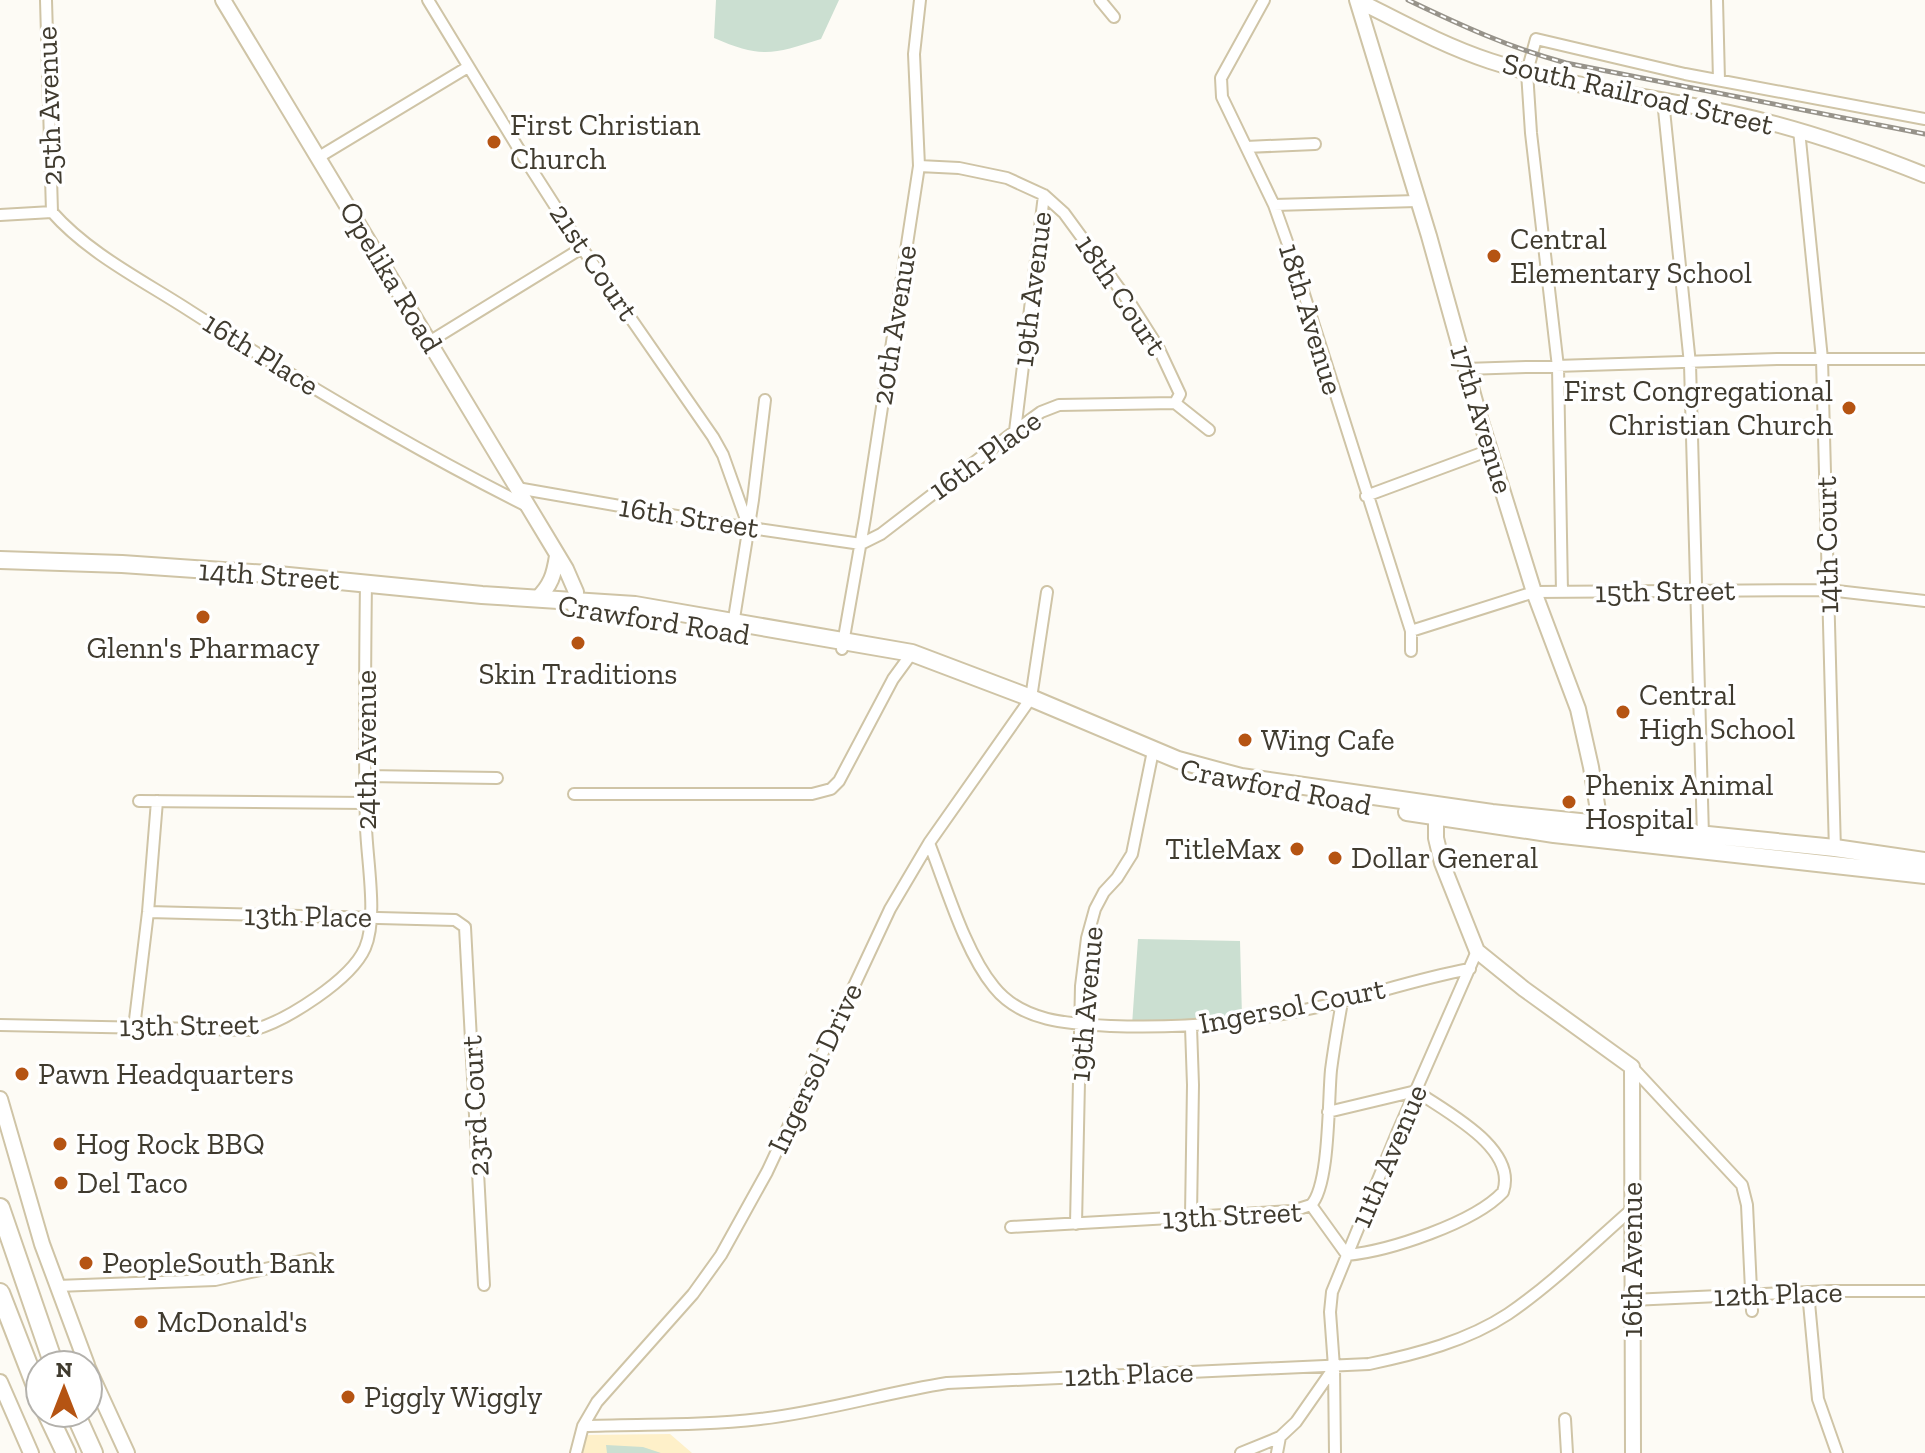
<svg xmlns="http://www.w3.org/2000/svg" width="1925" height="1453" font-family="'Zilla Slab',serif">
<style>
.built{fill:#fef0c9}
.green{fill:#cbdfd1}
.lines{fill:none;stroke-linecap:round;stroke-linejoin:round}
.street-casing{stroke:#cfc4a6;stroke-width:14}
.secondary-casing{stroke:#cfc4a6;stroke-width:18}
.primary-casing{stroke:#cfc4a6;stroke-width:20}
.highway-casing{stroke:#cfc4a6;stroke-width:22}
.street{stroke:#fff;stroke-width:10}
.secondary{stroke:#fff;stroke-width:14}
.primary{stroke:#fff;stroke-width:16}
.highway{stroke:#fff;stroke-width:18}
.rail-casing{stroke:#97938a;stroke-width:5}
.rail{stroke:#fff;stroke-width:2;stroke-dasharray:6;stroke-linecap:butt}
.poi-dot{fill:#b55413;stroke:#fff;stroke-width:3}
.labels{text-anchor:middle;stroke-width:7;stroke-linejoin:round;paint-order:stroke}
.street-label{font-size:30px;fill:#403b2f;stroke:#fff}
.poi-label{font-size:30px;fill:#403b2f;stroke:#fff;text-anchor:start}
</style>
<rect width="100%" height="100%" fill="#fdfbf5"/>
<path class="built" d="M670,1434l22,19h-109l1,-18z"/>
<path class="green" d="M716,0h123l-18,39c-47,15 -59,20 -107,-1z
M1138,939l102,2 2,76 -110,8z
M606,1445l37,2 18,6h-54z"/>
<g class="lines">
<g class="street-casing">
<path id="street" d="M46,0l6,212
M428,0l95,156 59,92 131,189 10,18 26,73
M1100,0l14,17
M1264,0l-43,78 1,19 52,108 16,45 121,381v20
M1717,0l2,80
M1663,100l27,264 13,472
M1799,130l23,229 13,492
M1246,147l69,-3
M319,157l149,-90
M919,166l40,2 48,10 37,17 20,18 68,93 26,41 22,47 -5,9
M1274,205l143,-4
M0,215l52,-3c37,42 92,69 138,99 109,70 221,137 337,195
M429,342l153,-94
M1465,369l312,-10h148
M1015,431l29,-236
M517,488l206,36 138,20 20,-10 134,-103 26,-19 18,-7 116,-2 34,27
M1366,496l124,-46
M1562,592l-4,-225 -27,-234 -4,-61 9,-33 149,35 240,45
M732,631l21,-131 12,-100
M1411,631l123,-39 294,-2 97,11
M842,649l23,-131 54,-352 -5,-112 6,-54
M366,776l131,2
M574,794h238l19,-5 8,-8 54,-102 19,-26
M139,801l227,2
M929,843c17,43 36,109 65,144 28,35 75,37 117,39 82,3 149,-5 229,-24 43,-11 85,-25 130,-33
M148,912l307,8 10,7 19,358
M0,1025l253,5c33,-9 98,-50 112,-82 13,-30 2,-87 1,-121 -2,-82 -1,-164 0,-245
M1191,1027l2,58 -2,130
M134,1028l14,-116 9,-111
M1632,1067l110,118 5,20 5,106
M1328,1112l88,-21c30,21 102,57 87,101 -29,31 -114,59 -156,63
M1311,1205c19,-20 17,-105 20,-135 3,-23 7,-46 11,-68
M1311,1205l36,50
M1076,1224l5,-238 6,-48 8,-29 9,-17 13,-14 15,-24 21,-103
M1011,1227l281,-16 19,-6
M57,1286l158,-6 95,-21
M1808,1292l10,107 19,54
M1631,1300l200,-9h94
M1565,1419l2,34
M583,1426c58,-2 119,0 177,-7 63,-7 124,-26 187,-36l422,-19c48,-10 98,-23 139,-50 44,-30 83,-69 123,-104
M576,1453l7,-27 14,-24 96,-108 28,-39 46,-83 123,-263 39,-66 102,-145 16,-106
M1241,1453l39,-16
M1277,1453l3,-16 16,-15 37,-53
M1335,1453l-1,-86 -4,-55 2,-20 66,-161 79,-180"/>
</g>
<g class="secondary-casing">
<path id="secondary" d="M223,0l343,569 10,23 -1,16
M1357,0l72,236 49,176 56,180 44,117 13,58 8,50 -4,14
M1357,0c44,22 87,46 133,61 79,26 163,36 244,53 65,14 129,36 191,61
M537,599c14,-14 17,-24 20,-43
M1436,806v32l6,25 35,88 47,38 108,78 1,386
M0,1099l42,145 45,121
M88,1368l39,85
M0,1382l31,71"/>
</g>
<g class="primary-casing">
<path id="primary" d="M0,560l122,4 146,10 214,21 153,10 277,48 119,45 147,62 63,17 251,36 343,35 90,13
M1407,812l147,22 371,41"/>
</g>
<g class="highway-casing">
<path id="highway" d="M0,1208l54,157
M0,1293l40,103
M47,1413l19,40
M75,1413l18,40"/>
</g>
<use href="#street" class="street"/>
<use href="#secondary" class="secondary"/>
<use href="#primary" class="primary"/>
<use href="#highway" class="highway"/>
<g class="rail-casing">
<path id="rail" d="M1408,0c52,25 102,48 158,63l359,71"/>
</g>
<use href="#rail" class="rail"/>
</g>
<g class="poi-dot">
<circle cx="494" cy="142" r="8"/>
<circle cx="1494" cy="256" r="8"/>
<circle cx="1849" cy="408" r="8"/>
<circle cx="203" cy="617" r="8"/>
<circle cx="578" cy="643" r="8"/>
<circle cx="1623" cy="712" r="8"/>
<circle cx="1245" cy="740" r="8"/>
<circle cx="1569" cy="802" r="8"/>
<circle cx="1297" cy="849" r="8"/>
<circle cx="1335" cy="858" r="8"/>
<circle cx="22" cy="1074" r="8"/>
<circle cx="60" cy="1144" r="8"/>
<circle cx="61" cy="1183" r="8"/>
<circle cx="86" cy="1263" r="8"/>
<circle cx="141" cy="1322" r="8"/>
<circle cx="348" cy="1397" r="8"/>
</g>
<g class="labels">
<g class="street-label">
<text transform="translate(1638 94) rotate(13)" y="10">South Railroad Street</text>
<text transform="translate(49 106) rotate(-92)" y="10">25th Avenue</text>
<text transform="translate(594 262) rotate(56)" y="10">21st Court</text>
<text transform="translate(391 277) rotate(59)" y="10">Opelika Road</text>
<text transform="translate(1032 289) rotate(-83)" y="10">19th Avenue</text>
<text transform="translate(1121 295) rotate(56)" y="10">18th Court</text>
<text transform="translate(1311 319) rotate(73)" y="10">18th Avenue</text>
<text transform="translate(894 325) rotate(-81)" y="10">20th Avenue</text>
<text transform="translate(261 354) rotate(32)" y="10">16th Place</text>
<text transform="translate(1482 419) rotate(73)" y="10">17th Avenue</text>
<text transform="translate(985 455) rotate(-36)" y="10">16th Place</text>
<text transform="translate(689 517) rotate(9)" y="10">16th Street</text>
<text transform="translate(1827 545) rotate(-91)" y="10">14th Court</text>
<text transform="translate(269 575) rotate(4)" y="10">14th Street</text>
<text transform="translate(1665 591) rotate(-1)" y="10">15th Street</text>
<text transform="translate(654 620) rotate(9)" y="10">Crawford Road</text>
<text transform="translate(366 750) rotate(-90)" y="10">24th Avenue</text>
<text transform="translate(1276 787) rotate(11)" y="10">Crawford Road</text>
<text transform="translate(308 916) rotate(1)" y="10">13th Place</text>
<text transform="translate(1086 1004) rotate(-85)" y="10">19th Avenue</text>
<text transform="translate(1292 1006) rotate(-11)" y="10">Ingersol Court</text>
<text transform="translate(189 1025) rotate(-1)" y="10">13th Street</text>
<text transform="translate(815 1068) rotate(-65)" y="10">Ingersol Drive</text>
<text transform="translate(475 1106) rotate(-93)" y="10">23rd Court</text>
<text transform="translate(1389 1156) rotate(-67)" y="10">11th Avenue</text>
<text transform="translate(1232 1215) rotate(-3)" y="10">13th Street</text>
<text transform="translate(1632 1260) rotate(-90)" y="10">16th Avenue</text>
<text transform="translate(1778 1294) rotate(-2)" y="10">12th Place</text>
<text transform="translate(1129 1374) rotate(-2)" y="10">12th Place</text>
</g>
<g class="poi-label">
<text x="510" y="135">First Christian<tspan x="510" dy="34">Church</tspan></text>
<text x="1510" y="249">Central<tspan x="1510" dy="34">Elementary School</tspan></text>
<text x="1833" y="401" text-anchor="end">First Congregational<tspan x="1833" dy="34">Christian Church</tspan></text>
<text x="203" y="658" text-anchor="middle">Glenn's Pharmacy</text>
<text x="578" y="684" text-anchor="middle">Skin Traditions</text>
<text x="1639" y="705">Central<tspan x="1639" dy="34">High School</tspan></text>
<text x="1261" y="750">Wing Cafe</text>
<text x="1585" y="795">Phenix Animal<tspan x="1585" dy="34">Hospital</tspan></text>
<text x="1281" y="859" text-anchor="end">TitleMax</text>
<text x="1351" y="868">Dollar General</text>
<text x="38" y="1084">Pawn Headquarters</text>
<text x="76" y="1154">Hog Rock BBQ</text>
<text x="77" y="1193">Del Taco</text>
<text x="102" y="1273">PeopleSouth Bank</text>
<text x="157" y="1332">McDonald's</text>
<text x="364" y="1407">Piggly Wiggly</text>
</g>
</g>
<g transform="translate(64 1389)"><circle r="38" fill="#ffffff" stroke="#b3b1ac" stroke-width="2"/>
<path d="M0-6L14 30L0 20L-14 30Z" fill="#b55413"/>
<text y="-12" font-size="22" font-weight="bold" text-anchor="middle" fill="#403b2f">N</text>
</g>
</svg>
